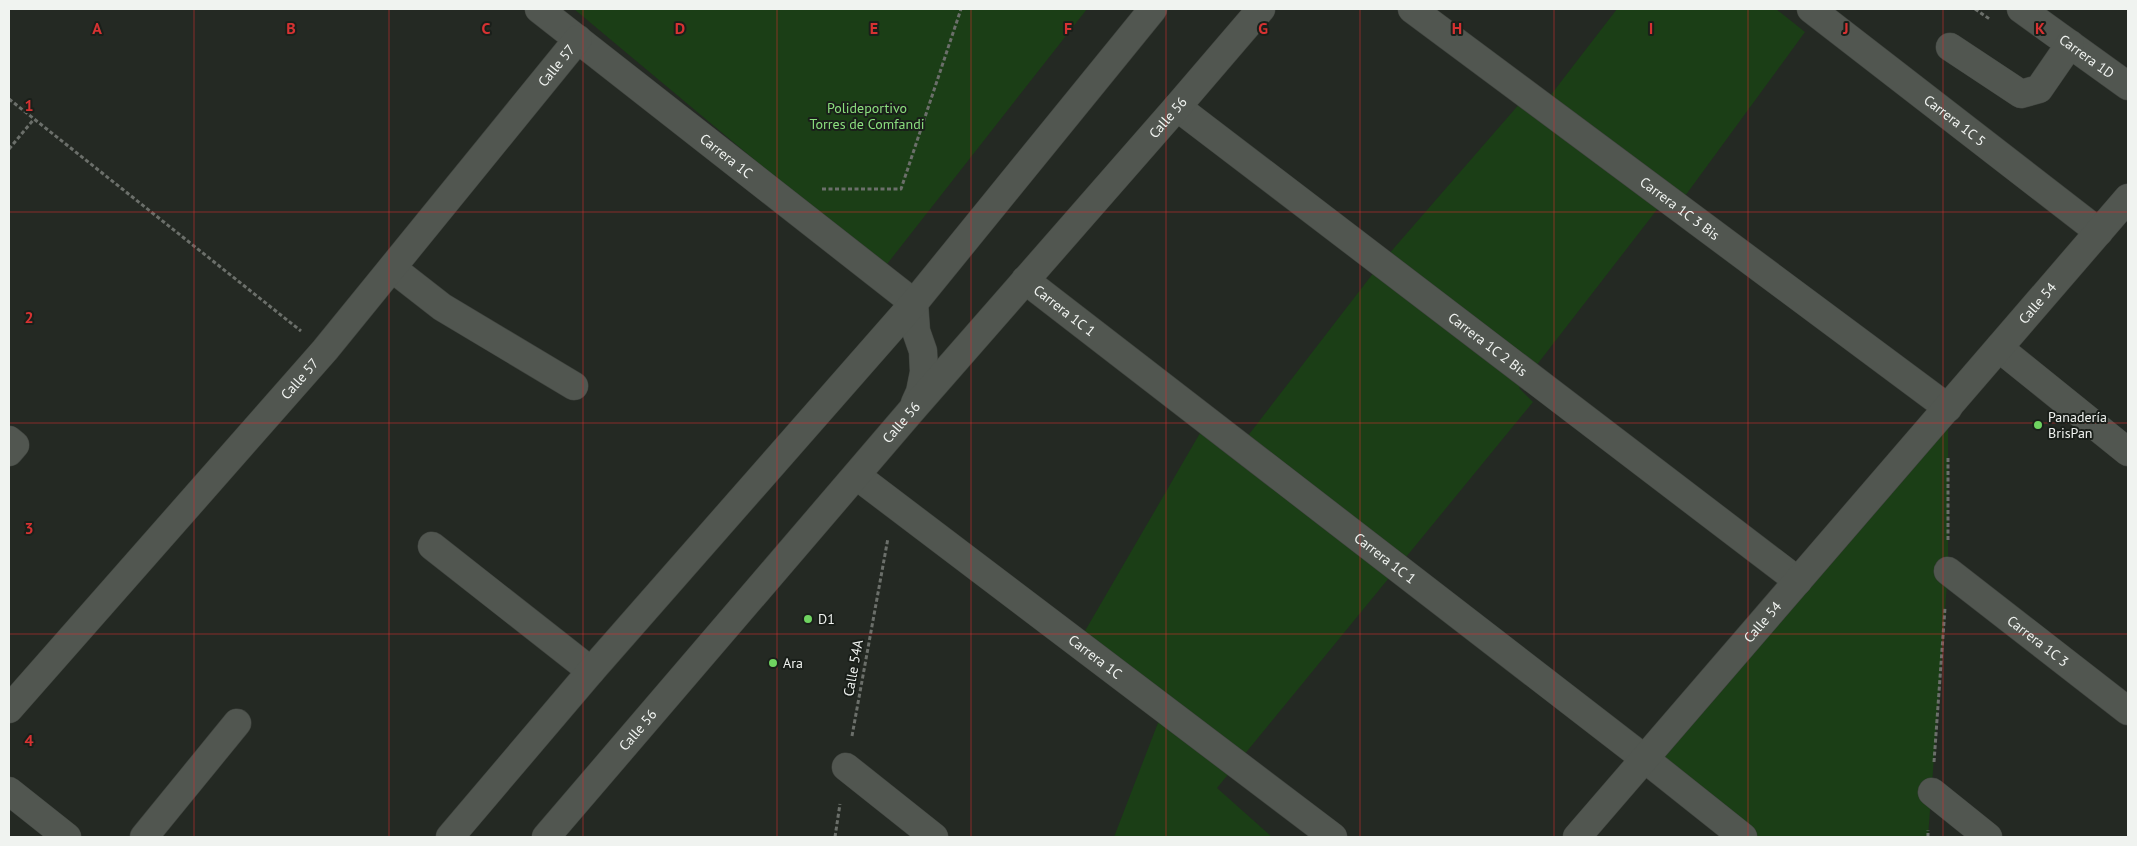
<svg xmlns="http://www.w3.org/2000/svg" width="2137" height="846" font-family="'PT Sans',sans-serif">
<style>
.green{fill:#1b3e16}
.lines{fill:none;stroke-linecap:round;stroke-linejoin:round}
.minor-casing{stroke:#3f433e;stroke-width:29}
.path{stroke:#6b6f6a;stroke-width:3;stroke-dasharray:4 2.5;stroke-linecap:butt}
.minor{stroke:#515650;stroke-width:28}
.grid{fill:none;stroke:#d73232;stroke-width:1;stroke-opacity:0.55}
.poi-dot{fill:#6fd360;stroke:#1a1f1a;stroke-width:2}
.labels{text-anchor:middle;stroke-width:4;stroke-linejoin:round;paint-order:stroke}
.street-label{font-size:14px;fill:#f0f3f0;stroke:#1a1f1a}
.park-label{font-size:14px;fill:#8bde7e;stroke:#1a1f1a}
.poi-label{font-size:14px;fill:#f0f3f0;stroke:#1a1f1a;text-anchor:start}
.grid-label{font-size:16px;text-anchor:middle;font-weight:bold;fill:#d73232;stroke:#1a1f1a;stroke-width:4;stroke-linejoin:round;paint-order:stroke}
</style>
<rect width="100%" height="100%" fill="#242923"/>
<path class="green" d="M574,9h513l-203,259z
M1617,9h159l29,23 -128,175 -11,-9 -147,190 14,14 -316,386 55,49h-158l47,-122 -83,-72 129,-222 33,25 141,-183 146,-168 16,10z
M1948,408v163l-20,266h-185l-98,-78z"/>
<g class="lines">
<g class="minor-casing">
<g id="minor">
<path id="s1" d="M539,9l375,294"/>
<path id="s2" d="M1412,9l536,399"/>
<path id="s3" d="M1811,9l288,223"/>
<path id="s4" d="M2021,9l107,77"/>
<path d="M1950,47l71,47 18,-5 31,-45"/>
<path id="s5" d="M1177,107l621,474"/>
<path d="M392,268l50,39 132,79"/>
<path id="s6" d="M1025,280l620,479 98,78"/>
<path d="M914,303l2,28 7,20 1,21 -4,20 -5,11"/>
<path d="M1999,348l129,104"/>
<path d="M9,440l6,5 -6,7"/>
<path id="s7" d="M857,476l476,361"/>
<path d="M432,546l159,125"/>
<path id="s8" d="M1948,571l180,140"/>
<path id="s9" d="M9,709l316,-359 253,-311"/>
<path d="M846,767l88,70"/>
<path d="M9,791l58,46"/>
<path d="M1932,792l56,45"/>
<path d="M144,837l93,-114"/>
<path d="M450,837l141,-166 323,-368 239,-294"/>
<path id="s10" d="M546,837l365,-426 266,-304 84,-98"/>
<path id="s11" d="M1577,837l551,-639"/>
</g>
</g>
<path class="path" d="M1975,9l16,11
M9,99l292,232
M9,149l25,-30
M822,189h79l60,-180
M1948,540v-84
M852,736l36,-198
M1934,762l11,-154
M835,837l5,-33
M1928,837v-7"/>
<use href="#minor" class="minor"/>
</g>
<path class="grid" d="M194,9v828M389,9v828M583,9v828M777,9v828M971,9v828M1166,9v828M1360,9v828M1554,9v828M1748,9v828M1943,9v828M9,212h2119M9,423h2119M9,634h2119"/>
<g class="poi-dot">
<circle cx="2038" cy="425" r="5"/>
<circle cx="808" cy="619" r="5"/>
<circle cx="773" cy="663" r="5"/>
</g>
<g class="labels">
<g class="street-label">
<text dy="5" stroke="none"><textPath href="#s4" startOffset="81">Carrera 1D</textPath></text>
<text dy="5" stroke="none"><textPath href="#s9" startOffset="845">Calle 57</textPath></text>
<text dy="5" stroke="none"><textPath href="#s10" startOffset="951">Calle 56</textPath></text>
<text dy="5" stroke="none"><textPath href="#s3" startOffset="182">Carrera 1C 5</textPath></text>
<text dy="5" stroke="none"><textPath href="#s1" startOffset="238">Carrera 1C</textPath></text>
<text dy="5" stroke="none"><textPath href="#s2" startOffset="334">Carrera 1C 3 Bis</textPath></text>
<text dy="5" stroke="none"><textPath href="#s11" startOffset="705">Calle 54</textPath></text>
<text dy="5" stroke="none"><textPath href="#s6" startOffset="50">Carrera 1C 1</textPath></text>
<text dy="5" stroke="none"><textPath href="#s5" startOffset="391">Carrera 1C 2 Bis</textPath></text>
<text dy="5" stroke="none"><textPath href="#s9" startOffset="440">Calle 57</textPath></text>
<text dy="5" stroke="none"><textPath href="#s10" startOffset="546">Calle 56</textPath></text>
<text dy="5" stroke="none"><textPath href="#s6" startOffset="455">Carrera 1C 1</textPath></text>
<text dy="5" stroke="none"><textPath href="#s11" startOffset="284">Calle 54</textPath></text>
<text dy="5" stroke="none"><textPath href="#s8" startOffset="114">Carrera 1C 3</textPath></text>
<text dy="5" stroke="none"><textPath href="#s7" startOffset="299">Carrera 1C</textPath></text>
<text transform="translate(853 668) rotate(-80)" y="5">Calle 54A</text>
<text dy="5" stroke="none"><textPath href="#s10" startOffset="141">Calle 56</textPath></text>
</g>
<g class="park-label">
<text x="867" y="113">Polideportivo<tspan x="867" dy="16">Torres de Comfandi</tspan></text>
</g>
<g class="poi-label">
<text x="2048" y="422">Panadería<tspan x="2048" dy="16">BrisPan</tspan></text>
<text x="818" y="624">D1</text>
<text x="783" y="668">Ara</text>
</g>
</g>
<g class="grid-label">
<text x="97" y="34">A</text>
<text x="291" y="34">B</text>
<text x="486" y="34">C</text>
<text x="680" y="34">D</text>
<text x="874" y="34">E</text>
<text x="1068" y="34">F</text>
<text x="1263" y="34">G</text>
<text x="1457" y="34">H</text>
<text x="1651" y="34">I</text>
<text x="1846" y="34">J</text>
<text x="2040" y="34">K</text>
<text x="29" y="111">1</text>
<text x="29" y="323">2</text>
<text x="29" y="534">3</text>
<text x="29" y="746">4</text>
</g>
<rect width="2137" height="846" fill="none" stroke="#f0f3f0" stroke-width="20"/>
</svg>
